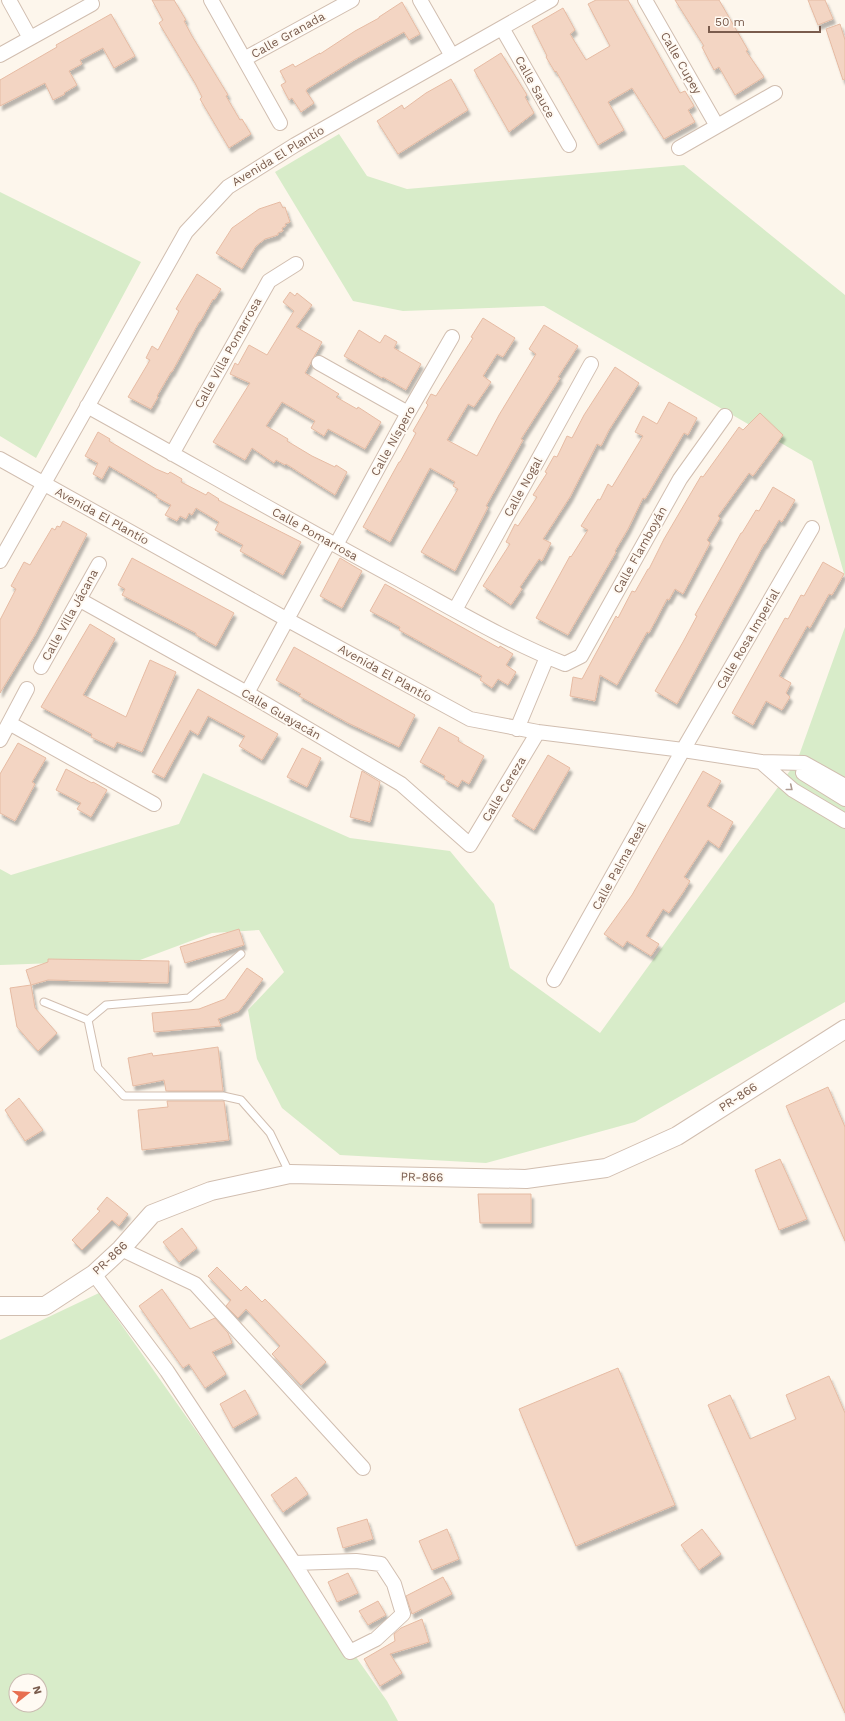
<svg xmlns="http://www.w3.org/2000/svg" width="845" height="1721" font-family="'Work Sans',sans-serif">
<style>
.green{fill:#d8ecc9;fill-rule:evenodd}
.building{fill:#f3d5c3;stroke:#e6bba3;filter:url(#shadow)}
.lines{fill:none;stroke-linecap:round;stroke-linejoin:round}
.service-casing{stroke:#d1beb0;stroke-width:9}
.minor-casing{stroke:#d1beb0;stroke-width:16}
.tertiary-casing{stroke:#d1beb0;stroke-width:20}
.service{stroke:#fff;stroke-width:7}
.minor{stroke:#fff;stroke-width:14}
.tertiary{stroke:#fff;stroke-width:18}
.oneway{stroke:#af9d94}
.labels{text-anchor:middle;stroke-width:4;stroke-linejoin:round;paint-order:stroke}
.street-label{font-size:12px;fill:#7a5c4d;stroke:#fffaf3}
</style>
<defs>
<filter id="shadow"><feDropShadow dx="2.5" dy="4.5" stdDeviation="1" flood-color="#0004"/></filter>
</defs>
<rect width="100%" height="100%" fill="#fdf6ec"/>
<path class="green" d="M339,134l28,42 40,13 277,-24 161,130v282l-33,-116 -268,-155 -141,5 -50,-10 -78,-129z
M0,192l141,70 -105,196 -36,-22z
M845,627v375l-210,120 -149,41 -146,-8 -58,-47 -25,-49 -9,-49 36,-38 -25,-42 -47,3 -72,27 -140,5v-96l11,6 168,-51 24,-51 147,65 100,13 44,53 16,64 90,65 197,-272z
M99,1293l288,408 11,20h-398v-381zM16,1681h24v24h-24z"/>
<path class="building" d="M152,0h22l12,20 -2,1 8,15 36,59 -2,1 14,24 2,-1 9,15 -22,14 -29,-49 2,-2 -7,-14 -36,-60 4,-3z
M596,0h32l52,93 5,-2 9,15 -6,4 7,12 -31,17 -32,-51 -24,14 16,28 -26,15 -42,-74 -1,1 -9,-15 1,-1 -15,-30 31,-18 12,22 -5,4 16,26 24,-14 -22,-42z
M675,0h44l29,50 -2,1 18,26 -29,18 -16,-28 -5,3 -12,-23 2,-1z
M808,0h17l8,19 -15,6z
M402,2l18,32 -11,6 -5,-8 -50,28 -47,29 -1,2 8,12 -13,9 -9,-14 -3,2 -8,-15 5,-3 -6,-11 13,-7 2,3 25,-14v1l35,-23 24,-13v-1z
M111,14l24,42 -21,12 -11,-20 -23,12 2,4 -13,7 8,14 -13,8 1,1 -12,6 -8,-17 -45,23v-26l57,-33 -1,-2z
M840,24l5,16v39l-2,1 -17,-51z
M501,53l26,42 -2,2 9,16 -25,19 -35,-62z
M451,79l17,31 -70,44 -21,-33 25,-16 2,4 22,-16z
M280,202l3,6 2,-1 5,15 -5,2 1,2 -4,2 1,3 -5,2v2l-13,4 -9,7 -14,23 -26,-16 16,-25 27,-19z
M197,274l24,15 -7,11 -1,-1 -13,23h-1l-27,50h-1l-14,24 1,1 -7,12 -23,-12 22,-37 -4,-2 6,-12 6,4 21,-39 -3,-2z
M290,292l5,4 2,-3 15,12 -16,22 26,15 -17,31 34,21 -3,3 21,12 1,-2 23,15 -16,27 -37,-20 -4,7 -13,-8 4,-7 -33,-19 -16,24 22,13 -1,2 25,15 23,11 1,-2 11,7 -12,23 -49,-31 -1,1 -9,-5 -2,3 -22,-15 -7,12 -32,-18 37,-59 -20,-9 5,-11 3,2 11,-20 18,10 27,-44 -11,-9z
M483,318l32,20 -12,19 -6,-3 -14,22 8,6 -17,25 -6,-3 -21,36 30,16 22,-41 37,-61 -7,-5 15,-24 34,21 -20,31 2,1 -39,61 2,1 -37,66 2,1 -33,64 -34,-19 37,-63 -5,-3 2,-4 -25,-14 -40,74 -27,-15 36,-65h1l16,-29 -3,-2 15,-26 -2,-2 5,-9 5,2 37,-58 -2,-1z
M359,330l21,13 5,-8 12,7 -3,6 27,16 -15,26 -23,-13 -1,1 -38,-22z
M615,367l24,16 -30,47 -8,16 -4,-2 -27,53 -27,42 8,4 -9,18 -3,-2 -19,28 2,2 -11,16 -28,-19 27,-42 -4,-2 9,-18 3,2 19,-29 -4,-2 14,-22 -2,-1 9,-16 3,1 10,-21 5,2 12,-23z
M669,402l28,16 -9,17 -4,-2 -39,66 -2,-1 -15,31 -13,22 1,1 -48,83 -32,-17 34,-62 1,1 17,-27 -7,-4 17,-27 2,1 8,-16 4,3 31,-51 -8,-4 8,-16 14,8z
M760,413l23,22 -30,41 -4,-3 -31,43 2,2 -13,22 3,3 -27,51 -8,-5 -6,11 -2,-1 -18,34 -2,-1 -30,53 -17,-10 -5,26 -25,-5 3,-19 9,2 34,-63 2,2 14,-27 3,1 13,-23h1l15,-30 37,-63 2,1 36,-50 4,3z
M98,432l12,7 -1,2 47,28 12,5 2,-2 12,7 -1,3 25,13 2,-3 11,7 -1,1 83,42 -18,33 -43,-24 3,-6 -28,-15 4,-8 -23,-14 -4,7 -3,-2 -3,6 -6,-3 -3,5 -12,-6 6,-10 -15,-8 1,-2 -11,-7 -37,-22 -7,13 -9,-5 5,-11 -13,-7z
M773,487l22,13 -13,22 -3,-2 -14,24h-1l-87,160 -22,-13 28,-49 14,-26 -2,-1 46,-82h1l14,-23 3,1z
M63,521l24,13 -52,101 -35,58v-73l16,-31 -5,-3 13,-24 6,3 22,-37 3,2 2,-4 3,1z
M132,558l102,55 -18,33 -20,-11v-2l-74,-38 3,-6 -7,-4z
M340,558l22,13 -20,37 -22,-12z
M823,562l21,12 -12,21 -3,-1 -19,34 -3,-2 -28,50 12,7 -5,10 4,4 -8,13 -16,-9 -13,24 -21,-12 53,-95 3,1 13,-24 3,1z
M385,584l114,64 1,-2 13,8 -7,11 10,7 -8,13 -10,-6 -6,9 -12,-8 2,-4 -83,-46 1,-3 -30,-16z
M90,624l25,15 -32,56 43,22 24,-57 26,12 -34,80 -25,-10 -3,6 -23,-11 1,-3 -51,-27z
M294,647l121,68 -16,32 -51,-24 -49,-27 2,-2 -25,-14z
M198,689l80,45 -16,26 -23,-14 6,-10 -37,-20 -10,19 -8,-5 -26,48 -12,-6z
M439,727l20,11 -1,3 26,15 -15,28 -7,-4 -4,7 -14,-8 1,-3 -25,-14z
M18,743l28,15 -14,24 3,2 -20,37 -15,-8v-39z
M302,748l19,10 -14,29 -20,-10z
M548,755l22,13 -36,62 -22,-14z
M66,769l26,14 1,-1 14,8 -16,27 -14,-8 4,-6 -25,-13z
M362,771l18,11 -10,40 -20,-5z
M703,771l18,10 -14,25 26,16 -14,26 -11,-8 -24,37 6,4 -6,10 -15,22 -6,-4 -17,27 13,8 -8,12 -24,-15 -4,6 -19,-13 28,-39z
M239,929l5,16 -59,18 -5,-16z
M48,959l121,2 -1,22 -120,-3 -17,5 4,23 22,25 -19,18 -21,-24 -7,-39 21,-3 -5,-15 22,-8z
M247,968l16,11 -24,32 -21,8 3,7 -67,6 -2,-19 47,-4 26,-10z
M218,1047l5,44h-57l-2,-11 -31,6 -5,-28 24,-5 1,3z
M828,1087l17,40v114l-59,-135z
M19,1098l24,32 -18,11 -20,-31z
M167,1101h57l5,39 -87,10 -4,-40 30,-3z
M780,1159l27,60 -28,11 -24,-60z
M478,1194h53v29h-51z
M107,1197l21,17 -9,12 -7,-6 -30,30 -10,-10 28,-29 -3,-2z
M182,1228l15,20 -18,14 -16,-20z
M217,1267l24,24 5,-5 16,16 3,-3 61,63 -25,23 -29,-31 8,-8 -34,-37 -8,9 -12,-12 5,-6 -23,-24z
M162,1289l28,40 25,-11 13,15 4,10 -20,9 14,22 -21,14 -16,-24 -6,4 -44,-62z
M618,1368l57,137 -99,41 -57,-137z
M829,1376l16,37v300l-137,-308 22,-10 20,44 46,-20 -10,-24z
M245,1390l13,24 -25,14 -13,-24z
M296,1477l12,17 -25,18 -12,-17z
M367,1519l6,20 -30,9 -6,-20z
M447,1529l12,30 -27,11 -13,-29z
M702,1529l19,25 -22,16 -18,-25z
M348,1573l10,20 -21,9 -9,-20z
M443,1577l9,17 -40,20 -6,-18z
M378,1601l8,14 -18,10 -9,-14z
M422,1619l7,23 -39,12 12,19 -22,13 -16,-27 31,-18 -1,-7 7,-6z"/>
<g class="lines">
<g class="service-casing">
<path id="service" d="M44,1002l44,18 10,48 26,28h99l18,4 29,33 20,41
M88,1020l18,-15 83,-7 52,-44"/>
</g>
<g class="minor-casing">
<path id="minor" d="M9,0l21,38
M211,0l69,123
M420,0l32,56
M645,0l72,126
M502,28l67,117
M0,55l92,-51
M244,59l108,-59
M679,148l96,-55
M319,363l89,50
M87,406c103,57 205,116 309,172 54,29 112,64 169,86l16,-8 99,-177 45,-63
M172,454l97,-173 27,-17
M0,459l286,160 184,100 68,13 145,18 78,12 43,1 41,23
M336,545l72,-132 44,-76
M0,561l186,-329 42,-45 67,-42 256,-145
M80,600l167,93 154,91 69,61 68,-113
M455,610l136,-246
M41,667l58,-103
M247,693l82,-151
M9,723l145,81
M517,729l30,-72
M0,740l27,-51
M761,762l32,28 52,31
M803,773l42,26
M554,980l129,-230 129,-222
M121,1249l74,35 168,184
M94,1274l73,97 127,192 62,-2 25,3 13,20 9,30 -27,25 -26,13 -56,-89"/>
</g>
<g class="tertiary-casing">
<path id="tertiary" d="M0,1306h45l49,-32 27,-25 31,-35 59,-23 79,-17 236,5 80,-11 71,-32 168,-107"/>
</g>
<use href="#service" class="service"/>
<use href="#minor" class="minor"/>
<use href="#tertiary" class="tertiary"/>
</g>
<defs><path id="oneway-chevron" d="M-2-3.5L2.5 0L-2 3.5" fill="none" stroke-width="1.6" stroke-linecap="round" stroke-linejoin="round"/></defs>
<use class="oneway" href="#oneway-chevron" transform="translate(790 788) rotate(39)"/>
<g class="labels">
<g class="street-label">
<text transform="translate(288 35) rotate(-29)" y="4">Calle Granada</text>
<text transform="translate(681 63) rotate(60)" y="4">Calle Cupey</text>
<text transform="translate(535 87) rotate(61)" y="4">Calle Sauce</text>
<text transform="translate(278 156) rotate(-31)" y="4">Avenida El Plantío</text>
<text transform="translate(228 353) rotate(-61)" y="4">Calle Villa Pomarrosa</text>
<text transform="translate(393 441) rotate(-61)" y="4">Calle Níspero</text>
<text transform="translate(523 487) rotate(-61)" y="4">Calle Nogal</text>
<text transform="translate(102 516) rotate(29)" y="4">Avenida El Plantío</text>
<text transform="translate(315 534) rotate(29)" y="4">Calle Pomarrosa</text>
<text transform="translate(640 550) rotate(-61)" y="4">Calle Flamboyán</text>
<text transform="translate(70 615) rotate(-61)" y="4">Calle Villa Jácana</text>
<text transform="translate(748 639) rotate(-60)" y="4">Calle Rosa Imperial</text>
<text transform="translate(385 673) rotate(29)" y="4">Avenida El Plantío</text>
<text transform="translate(281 714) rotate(30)" y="4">Calle Guayacán</text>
<text transform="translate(504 789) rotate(-59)" y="4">Calle Cereza</text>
<text transform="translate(619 866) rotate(-61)" y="4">Calle Palma Real</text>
<text transform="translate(738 1097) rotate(-33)" y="4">PR-866</text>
<text transform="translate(422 1177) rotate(1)" y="4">PR-866</text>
<text transform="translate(110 1258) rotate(-43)" y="4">PR-866</text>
</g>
</g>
<g transform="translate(28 1693) rotate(73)"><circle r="19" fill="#fffaf3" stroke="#cabbb1"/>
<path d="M0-3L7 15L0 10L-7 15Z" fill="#e76f51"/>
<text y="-6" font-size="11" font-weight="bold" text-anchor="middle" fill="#7a5c4d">N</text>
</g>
<path d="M709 26v6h111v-6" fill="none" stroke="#7a5c4d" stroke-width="2"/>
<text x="715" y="26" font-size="12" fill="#7a5c4d" stroke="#fffaf3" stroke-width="3" paint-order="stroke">50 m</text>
</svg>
